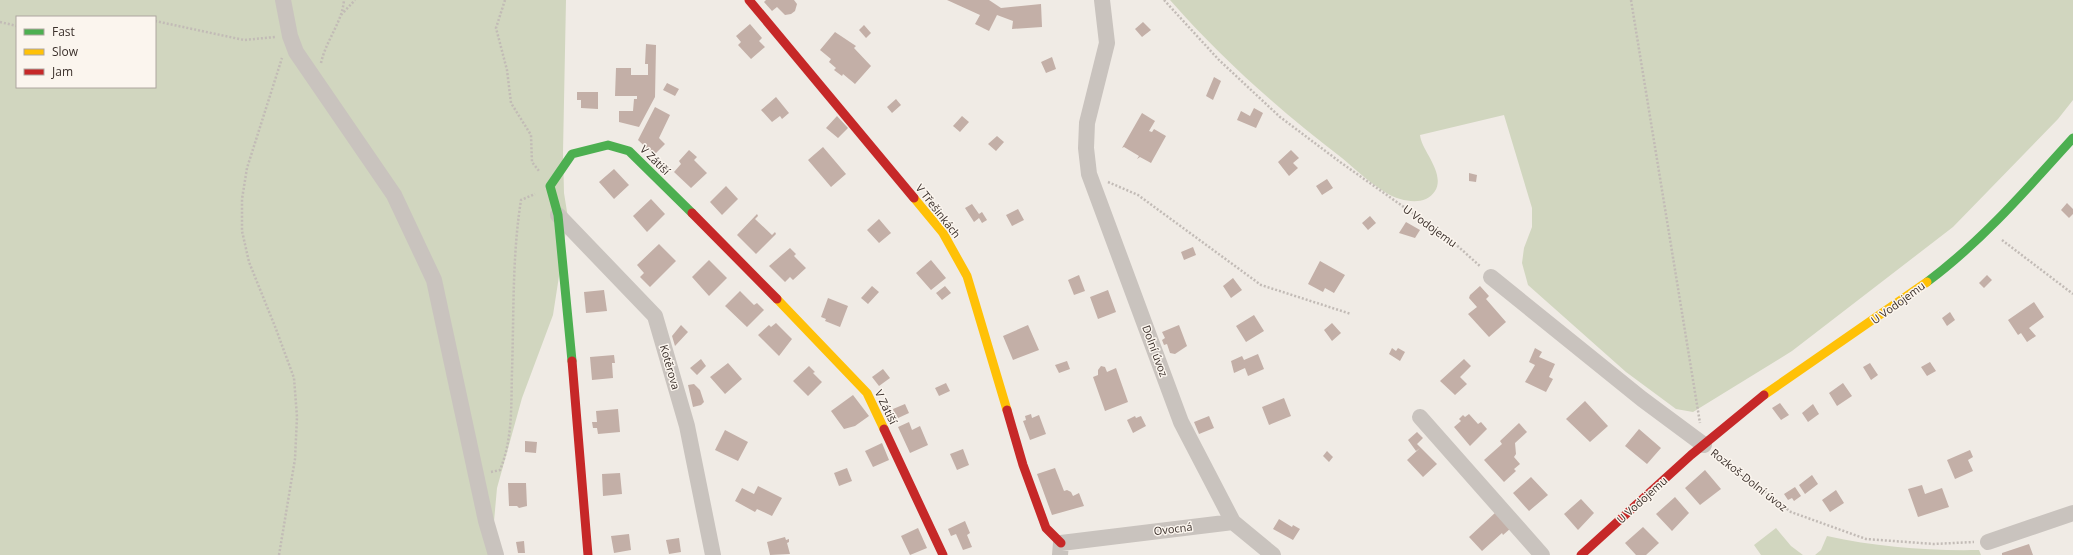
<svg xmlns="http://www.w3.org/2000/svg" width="2073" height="555" font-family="'Open Sans',sans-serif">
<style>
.green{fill:#d1d6bf;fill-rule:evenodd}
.building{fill:#c3afa7}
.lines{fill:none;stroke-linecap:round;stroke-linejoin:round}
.path{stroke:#c2bbb6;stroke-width:2.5;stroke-dasharray:2 2;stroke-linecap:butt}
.street{stroke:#c9c3be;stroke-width:16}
.fast{stroke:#4caf50;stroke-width:9}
.slow{stroke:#ffc107;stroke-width:9}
.jam{stroke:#c62828;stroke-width:9}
.labels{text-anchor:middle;stroke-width:3;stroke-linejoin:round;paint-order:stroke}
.street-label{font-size:11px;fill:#3b302b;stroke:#fbf5ee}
</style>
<rect width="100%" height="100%" fill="#f0ebe5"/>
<path class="green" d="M0,0h566l-3,152 1,41 4,25 -15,97 -31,83 -25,90 -6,67h-491zM17,17h138v70h-138z
M1170,0h903v100l-15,19 -105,108 -161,124 -99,61 -17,-3 -50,-37 -98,-87 -6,-22 2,-15 8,-21v-19l-28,-93 -84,20c1,15 26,38 15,56 -10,16 -34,10 -47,3 -17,-10 -32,-24 -46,-36 -62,-47 -121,-100 -172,-158z
M1776,528l15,18 12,9h-42l-7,-10z
M1827,536c50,11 101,15 152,14l2,5h-166l6,-5z"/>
<path class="building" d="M766,0h28l3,4 -2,7 -4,3 -6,1 -8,-8 -5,4 -8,-9z
M947,0h42l12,8 40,-4 1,23 -30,2 1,-8 -16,-6 -8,16 -14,-7 5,-9z
M1143,22l8,8 -9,7 -7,-8z
M750,24l12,14 -3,3 6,6 -14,12 -13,-14 3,-3 -5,-6z
M864,25l7,8 -5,5 -7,-8z
M835,32l21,14 -2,2 17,18 -16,18 -12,-10 -1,2 -8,-6 2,-2 -7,-6 2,-3 -11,-9z
M646,44l10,1 -1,52 -16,30 -20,-5v-11h14l1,-12h3v-3h-22l1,-28h15v7h17v-11h-3z
M1052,57l4,12 -10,4 -5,-11z
M1214,77l7,4 -8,19 -7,-4z
M667,83l12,6 -4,7 -12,-6z
M577,92h21v17l-17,-1v-8h-4z
M776,97l13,16 -7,6 -2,-3 -8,6 -11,-12z
M896,99l5,6 -9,8 -5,-6z
M655,107l15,8 -11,23 6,6 -11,11 -16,-15z
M1254,108l9,5 -7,15 -19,-8 4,-9 9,5z
M1142,113l13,8 -6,10 3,1 2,-3 12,7 -15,27 -11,-6 -3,2 2,-3 -15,-9 -2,1z
M837,116l11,12 -10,10 -12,-10z
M962,116l7,6 -9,10 -7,-6z
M997,136l7,6 -8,9 -8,-7z
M823,147l23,27 -15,13 -23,-27z
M689,150l8,7 -3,3 13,13 -16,15 -17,-16 7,-8 -2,-3z
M1291,150l8,8 -6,5 5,5 -9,8 -11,-14z
M614,169l15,16 -15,14 -15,-17z
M1469,173l8,2 -1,7 -7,-1z
M1327,179l6,9 -11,7 -6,-9z
M726,186l12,13 -16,16 -12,-13z
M651,199l14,15 -18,18 -14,-16z
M2067,203l6,6v5l-4,4 -8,-8z
M972,204l7,10 3,-2 5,8 -5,3 -3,-5 -5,4 -9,-14z
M1018,209l6,11 -12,6 -6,-11z
M757,214l1,2 -3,3 17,16 3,-3 1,2 -20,20 -19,-19z
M1370,216l6,7 -8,7 -6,-7z
M879,219l12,14 -12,10 -12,-13z
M1406,222l14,8 -5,8 -16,-5z
M659,244l17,17 -26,26 -10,-10 4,-4 -7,-8z
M1193,247l3,8 -12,5 -3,-8z
M790,248l6,6 -2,2 12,12 -13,12 -3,-3 -5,5 -16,-16z
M709,260l18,18 -18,18 -17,-19z
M931,260l15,18 -15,12 -15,-17z
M1320,261l25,14 -11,18 -9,-5 -2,4 -15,-8z
M1079,275l6,16 -11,4 -6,-15z
M1987,275l5,5 -8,8 -5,-5z
M1233,278l9,12 -11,8 -8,-12z
M872,286l7,6 -11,12 -7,-6z
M945,286l6,7 -9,7 -6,-7z
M1480,286l9,10 -3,3 20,23 -17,15 -21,-23 9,-7 -8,-9 1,-3z
M604,290l3,21 -21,2 -2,-21z
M1108,290l8,22 -18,7 -8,-22z
M740,291l14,14 3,-2 7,7 -17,17 -22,-21z
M828,298l20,8 -8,21 -15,-6 1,-2 -5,-2z
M2034,302l10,15 -15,11 7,8 -9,6 -6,-9 -3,2 -10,-15z
M1950,312l5,8 -8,6 -5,-8z
M1254,315l10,16 -18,11 -10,-16z
M776,323l16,16 -13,17 -21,-21 11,-10 2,2z
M1332,323l9,10 -9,8 -8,-11z
M681,325l7,7 -13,14 -3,-10z
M1028,325l11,25 -26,10 -10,-24z
M1179,325l8,21 -12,8 -5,-1 -3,-9 -3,1 -2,-5 3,-2 -3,-6z
M1392,348l4,3 2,-3 7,4 -5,9 -11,-7z
M1535,348l7,4 -3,5 16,7 -6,13 4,2 -7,13 -21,-10 10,-17 -6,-3z
M1258,354l6,15 -16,7 -3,-8 -11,5 -3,-12 11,-5 2,4z
M614,355l1,8h-3l1,15 -21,2 -2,-23z
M701,359l5,7 -9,9 -7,-7z
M1464,359l7,7 -11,11 7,7 -12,11 -15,-14z
M1067,361l3,8 -11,4 -4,-8z
M1930,362l6,9 -9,5 -6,-9z
M728,363l14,16 -17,15 -15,-17z
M1870,363l8,12 -7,5 -8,-13z
M809,366l6,6 -2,1 9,9 -14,14 -15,-15z
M1101,366l4,1 2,5 9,-4 12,34 -23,9 -12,-34 5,-2v-5z
M883,369l7,9 -11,8 -7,-9z
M946,383l4,8 -11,5 -4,-8z
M1843,383l9,13 -15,10 -8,-13z
M694,384l6,6 4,12 -3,3 -8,2 -5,-22z
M853,395l16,21 -14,10 -11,3 -13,-18z
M1284,398l7,18 -22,9 -7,-18z
M1585,401l23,25 -18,16 -24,-23z
M1780,403l9,12 -8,5 -9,-12z
M905,404l4,9 -13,6 -3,-10z
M1813,404l6,10 -11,8 -6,-9z
M618,409l2,23 -22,2 -1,-6h-4l-1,-6h5l-1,-11z
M1031,414l1,4 7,-3 7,19 -16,6 -7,-19 3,-1 -1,-4z
M1469,414l9,10 3,-2 6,7 -17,17 -16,-19 7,-6 -2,-2 4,-4 2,2z
M1135,416l1,2 5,-2 5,10 -13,7 -6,-13z
M1209,416l5,12 -15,6 -5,-12z
M909,422l3,8 8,-4 8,19 -18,8 -12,-26z
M1519,423l8,9 -12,11 1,11 -2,3 6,7 -6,5 2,2 -12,11 -20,-22 18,-16 -2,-3z
M1639,429l22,19 -14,16 -22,-18z
M725,430l23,12 -10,19 -23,-11z
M1417,432l6,6 -6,6 20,20 -14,13 -16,-17 13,-12 -4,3 -8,-11z
M525,441l12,1 -1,11 -11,-1z
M882,443l7,17 -16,7 -8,-16z
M963,449l6,16 -12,5 -7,-16z
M1970,450l3,7 -5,3 5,11 -18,8 -8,-19z
M1327,451l6,6 -4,5 -6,-6z
M847,468l5,13 -13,5 -5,-13z
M1055,468l9,23 3,-1 4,2 2,4 6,-3 5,13 -32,9 -15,-41z
M1705,470l16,19 -21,16 -15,-17z
M620,473l2,21 -19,2 -1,-22z
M1812,475l6,9 -13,10 -6,-9z
M1531,477l17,18 -19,16 -16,-18z
M508,483h18l1,23 -8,2 -2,-2h-8z
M1922,485l3,9 17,-6 7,19 -31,10 -10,-28z
M758,486l24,12 -10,18 -15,-7 -2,3 -20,-11 7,-13 12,6z
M1795,487l6,9 -7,5 -2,-3 -4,2 -4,-6z
M1836,490l8,13 -14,9 -8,-12z
M1675,497l14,16 -17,18 -16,-17z
M1581,499l13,14 -16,17 -14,-16z
M1496,512l15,16 -8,7 -1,-2 -20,18 -13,-14z
M1279,519l13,8 1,-2 7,4 -7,11 -20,-11z
M965,521l5,12 -3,2 5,12 -9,3 -7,-16 -5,2 -3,-7z
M1643,527l16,16 -13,12h-10l-11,-12z
M918,528l9,20 -17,7 -9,-19z
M629,534l2,16 -17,3 -3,-17z
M785,537l1,3 3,-1v3l-2,1 3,11 -20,1 -3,-13z
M679,538l2,14 -12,2 -3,-14z
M524,541l1,12h-7l-2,-11z
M2029,544l4,11h-31v-2z"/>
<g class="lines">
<path class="path" d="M505,0l-9,28 11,42 4,33 20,32 1,27 7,9
M1164,0l55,60 61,57 60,45 112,79 29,26
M1631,0l69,423
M341,15l14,-15
M155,21l89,19 31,-3
M0,22l17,4
M321,63c5,-23 21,-40 23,-63
M1108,182l30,13 123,90 90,29
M2002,240l71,54
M1717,455l74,57 75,27 68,5 40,-2
M491,472l9,-2c13,-31 11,-66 12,-99 2,-57 0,-114 9,-171l14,-6
M279,555l16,-96 2,-42 -3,-39 -18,-49 -27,-67 -7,-31v-32l5,-31 35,-110"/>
<path class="street" d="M283,0l7,36 6,16 98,143 40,85 52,241 10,34
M1102,0l5,43 -20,80 -1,25 3,26 92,248 52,100
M558,215l97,101 32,110 26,129
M1491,277l151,122 62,46
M1420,417l122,138
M1988,542l85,-29
M1060,555l1,-12 172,-21 40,33"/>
<path class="fast" d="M1927,282c55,-41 100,-93 146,-144
M572,361l-14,-146 -8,-29 22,-32 36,-9 21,6 63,62"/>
<path class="slow" d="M914,198l29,35 24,43 40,134
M777,299l90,94 17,36
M1764,395l163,-113"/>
<path class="jam" d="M749,0l165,198
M692,213l85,86
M572,361l16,194
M1007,410l16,55 23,63 15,15
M884,429l59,126
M1581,555l110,-100 73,-60"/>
</g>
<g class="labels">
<g class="street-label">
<text transform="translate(655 160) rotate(45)" y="4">V Zátiší</text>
<text transform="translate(938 211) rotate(52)" y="4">V Třešinkách</text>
<text transform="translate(1430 226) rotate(36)" y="4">U Vodojemu</text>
<text transform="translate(1898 303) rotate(-36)" y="4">U Vodojemu</text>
<text transform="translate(1155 351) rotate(70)" y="4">Dolní úvoz</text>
<text transform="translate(670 367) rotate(74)" y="4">Kotěrova</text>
<text transform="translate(886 407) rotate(64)" y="4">V Zátiší</text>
<text transform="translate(1749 480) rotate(38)" y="4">Rozkoš-Dolní úvoz</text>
<text transform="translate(1642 500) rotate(-42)" y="4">U Vodojemu</text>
<text transform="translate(1173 529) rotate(-7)" y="4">Ovocná</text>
</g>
</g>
<rect x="16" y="16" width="140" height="72" fill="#fbf5ee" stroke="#aea6a0"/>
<rect x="24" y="29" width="20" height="6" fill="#4caf50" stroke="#aea6a0"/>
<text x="52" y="36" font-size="12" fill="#3b302b">Fast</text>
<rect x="24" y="49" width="20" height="6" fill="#ffc107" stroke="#aea6a0"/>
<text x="52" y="56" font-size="12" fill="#3b302b">Slow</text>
<rect x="24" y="69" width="20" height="6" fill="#c62828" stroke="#aea6a0"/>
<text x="52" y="76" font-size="12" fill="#3b302b">Jam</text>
</svg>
